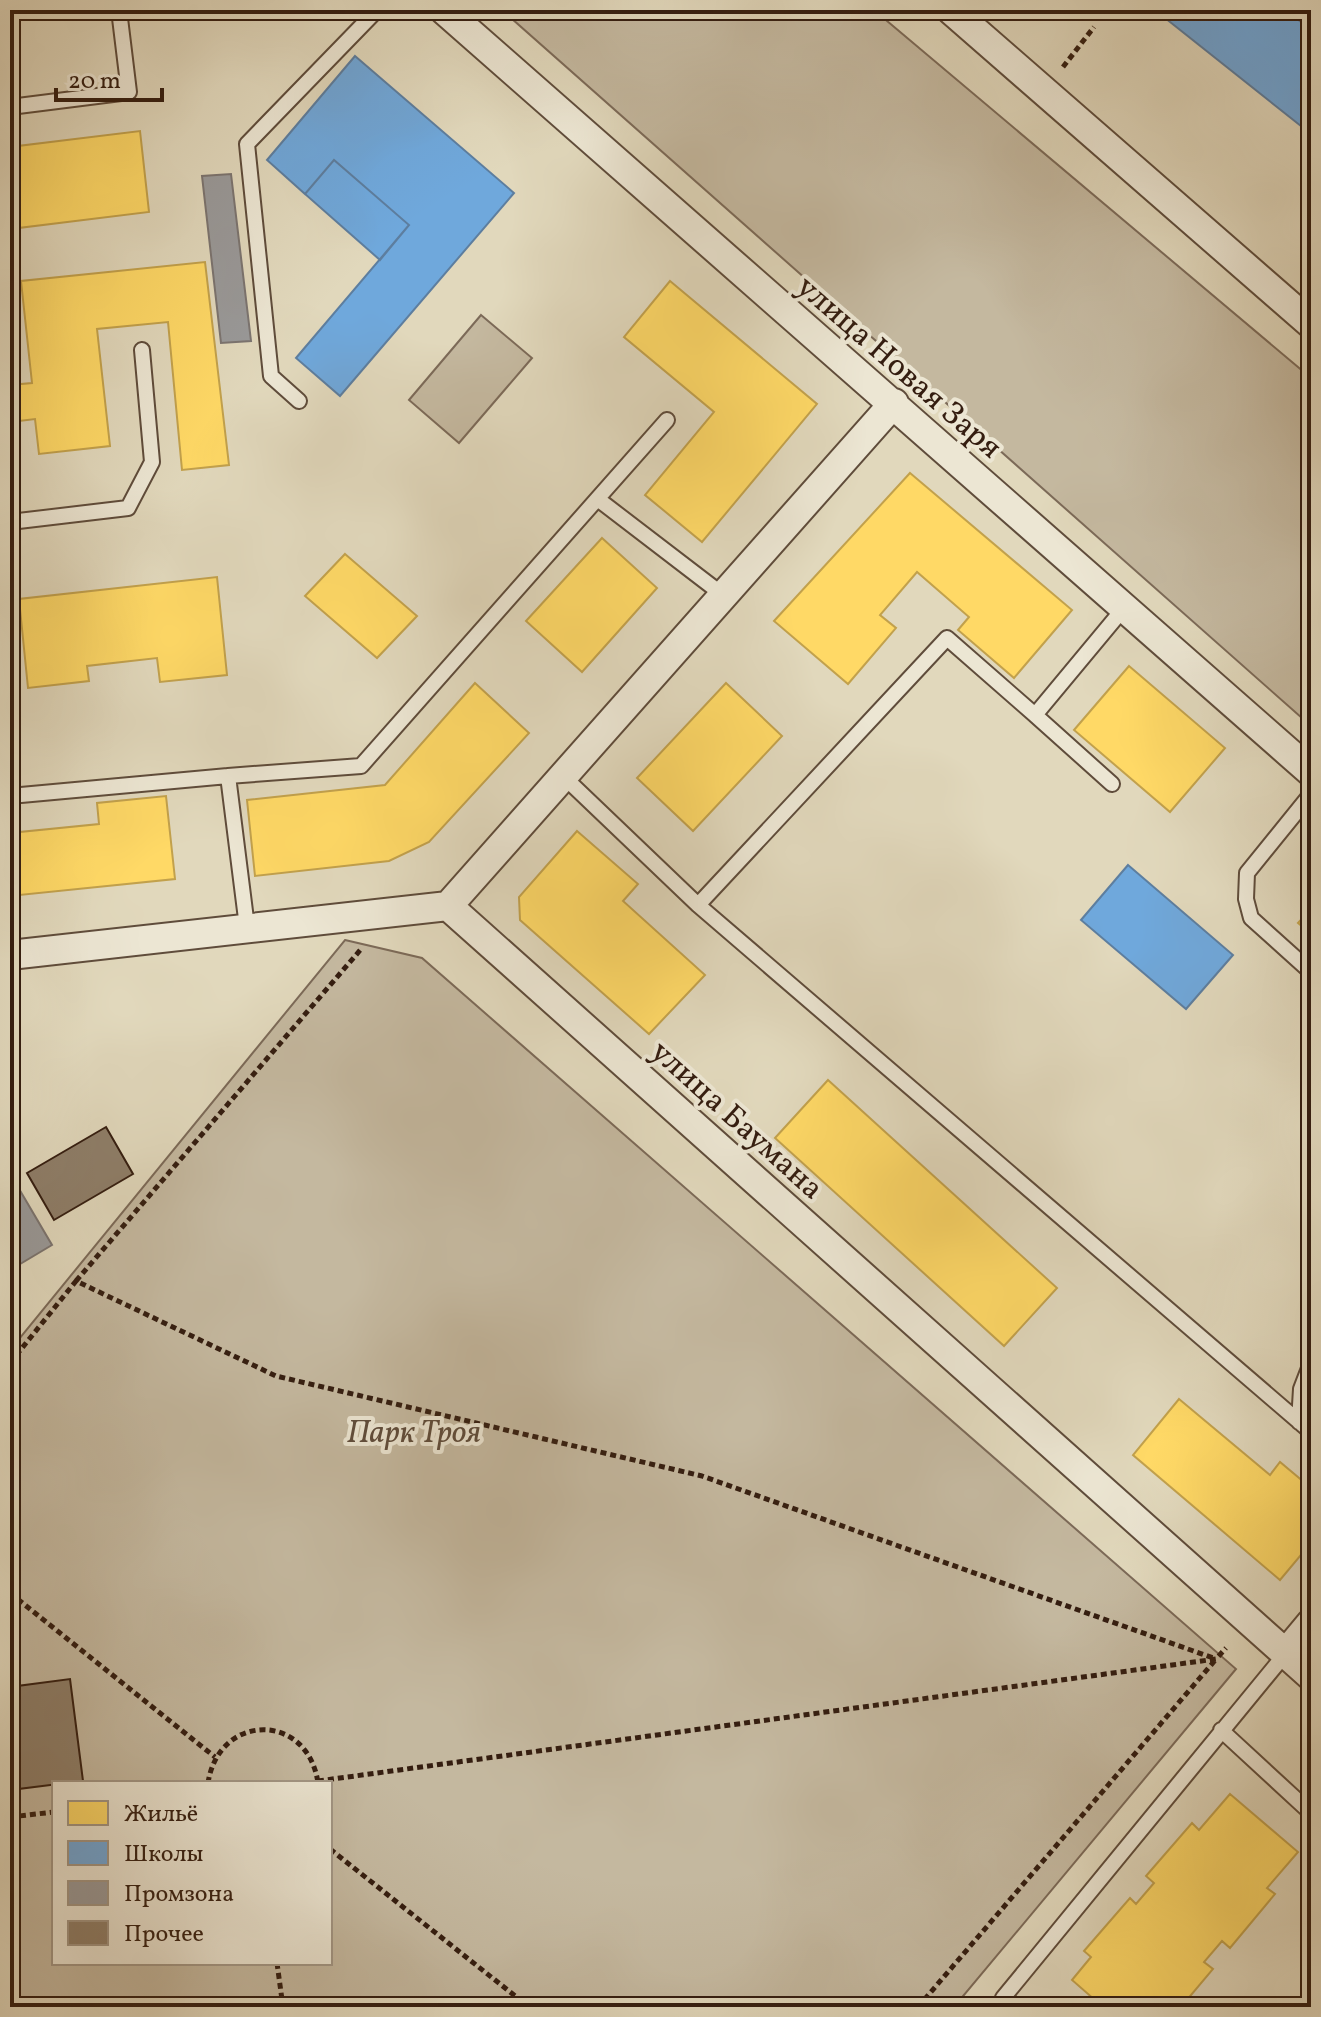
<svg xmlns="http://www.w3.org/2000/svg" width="1321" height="2017" font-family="Vollkorn,serif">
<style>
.green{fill:#c4b89f;stroke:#7c6a58;stroke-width:2;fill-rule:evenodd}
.homes{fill:#ffd966;stroke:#c2a14c;stroke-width:2}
.schools{fill:#6fa8dc;stroke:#5d7e9f;stroke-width:2}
.industry{fill:#999;stroke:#7b7470;stroke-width:2}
.building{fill:#8e7e69;stroke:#341d10;stroke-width:2}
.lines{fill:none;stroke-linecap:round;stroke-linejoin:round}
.lane-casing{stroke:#5f4c3b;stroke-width:18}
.street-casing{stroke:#5f4c3b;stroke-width:32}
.path{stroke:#341d10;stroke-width:5;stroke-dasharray:6 4;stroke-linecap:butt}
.lane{stroke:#ece6d3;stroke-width:14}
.street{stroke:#ece6d3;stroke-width:28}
.labels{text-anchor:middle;stroke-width:8;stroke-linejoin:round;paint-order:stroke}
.street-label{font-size:32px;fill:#341d10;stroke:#ece6d3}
.park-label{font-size:32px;font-style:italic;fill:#5f4c3b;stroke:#ece6d3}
</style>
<rect width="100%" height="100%" fill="#e1d8bc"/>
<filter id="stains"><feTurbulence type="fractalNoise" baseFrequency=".0025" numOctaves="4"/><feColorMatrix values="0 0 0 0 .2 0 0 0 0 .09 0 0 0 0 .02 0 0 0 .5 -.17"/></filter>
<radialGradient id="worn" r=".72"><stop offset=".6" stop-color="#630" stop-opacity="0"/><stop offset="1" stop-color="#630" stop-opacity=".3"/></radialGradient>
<path class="green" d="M502,10h372l437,368v348z
M481,315l51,43 -73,85 -50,-43z
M345,940l77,18 814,711 -282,338h-944v-657zM54,1783h276v180h-276z"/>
<path class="homes" d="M140,131l9,81 -139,17v-82z
M205,262l24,203 -47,5 -14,-148 -71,7 13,117 -71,8 -4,-35 -25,3v-37l22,-2 -11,-102z
M670,281l147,123 -115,138 -57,-47 69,-83 -90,-75z
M910,473l162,137 -58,68 -56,-48 11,-13 -52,-45 -37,43 16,13 -48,56 -74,-63z
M602,538l55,50 -75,84 -56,-51z
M345,554l72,62 -40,42 -72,-62z
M217,577l10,98 -67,7 -3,-24 -70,8 2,15 -61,7 -9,-89z
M1129,666l96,82 -55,64 -96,-82z
M475,683l54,50 -100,109 -40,19 -134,15 -8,-76 138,-15z
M726,683l56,53 -89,95 -56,-53z
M166,796l9,83 -165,17v-63l89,-9 -2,-21z
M577,831l61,53 -15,17 82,74 -56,59 -129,-114 -1,-23z
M1311,909v25l-13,-11z
M828,1080l229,208 -53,58 -229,-208z
M1179,1399l91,76 10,-13 31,26v55l-31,37 -147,-125z
M1230,1794l68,58 -31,36 8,6 -45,54 -8,-7 -18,21 9,7 -32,38h-78l-31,-27 19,-23 -7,-6 46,-53 6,6 18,-21 -8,-7 46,-53 7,7z"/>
<path class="schools" d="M1155,10h131l25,20v104z
M355,56l159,137 -174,203 -44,-38 113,-133 -75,-65 -29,34 -38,-34z
M334,160l75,65 -29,35 -75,-66z
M1128,865l105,90 -47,54 -105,-89z"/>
<path class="industry" d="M231,174l20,167 -30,2 -19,-167z
M15,1182l37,63 -42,25v-85z"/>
<path class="building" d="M106,1127l27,47 -79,46 -27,-47z
M70,1679l13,102 -73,9v-103z"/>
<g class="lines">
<g class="lane-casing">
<path id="lane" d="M10,107l119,-15 -10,-82
M299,401l-28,-25 -24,-232 130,-134
M599,500l124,95
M10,522l118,-14 24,-46 -10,-112
M1035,715l77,69
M563,776l135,129 613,527
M1311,794l-64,79 -1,26 5,19 60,54
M10,796l218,-20
M698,905l249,-267 88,77 89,-107
M247,927l-19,-151 133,-10 306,-346
M1299,1422l2,-33 10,-26
M1221,1730l90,83
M1003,1998l283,-345"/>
</g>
<g class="street-casing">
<path id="street" d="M444,10l867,762
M951,10l360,314
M448,906l446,-503
M10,955l438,-49 863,770
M1286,1653l25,-30"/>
</g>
<path class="path" d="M1063,67l31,-40
M76,1281l286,-333
M10,1363l66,-82 200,95 426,100 514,183
M10,1593l205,164
M318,1781l898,-122 10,-11
M208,1783c11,-71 100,-71 110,0
M10,1817l44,-5
M330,1849l199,158
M277,1963l6,44
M918,2007l299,-349"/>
<use href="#lane" class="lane"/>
<use href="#street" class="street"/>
</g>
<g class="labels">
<g class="street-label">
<text transform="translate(900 366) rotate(41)" y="11">улица Новая Заря</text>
<text transform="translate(738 1119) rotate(42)" y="11">улица Баумана</text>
</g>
<g class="park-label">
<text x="414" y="1442">Парк Троя</text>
</g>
</g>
<rect width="1321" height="2017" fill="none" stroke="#e1d8bc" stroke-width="40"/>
<rect x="12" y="12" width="1297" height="1993" fill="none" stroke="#341d10" stroke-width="4"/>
<rect x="20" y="20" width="1281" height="1977" fill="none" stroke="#341d10" stroke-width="2"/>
<rect x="52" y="1781" width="280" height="184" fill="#ece6d3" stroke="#a29685" stroke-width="2"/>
<rect x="68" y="1801" width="40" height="24" fill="#ffd966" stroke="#a29685" stroke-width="2"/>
<text x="124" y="1821" font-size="24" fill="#341d10">Жильё</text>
<rect x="68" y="1841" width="40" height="24" fill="#6fa8dc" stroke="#a29685" stroke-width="2"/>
<text x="124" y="1861" font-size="24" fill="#341d10">Школы</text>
<rect x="68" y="1881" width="40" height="24" fill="#999999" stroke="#a29685" stroke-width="2"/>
<text x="124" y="1901" font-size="24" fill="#341d10">Промзона</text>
<rect x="68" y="1921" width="40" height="24" fill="#8e7e69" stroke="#a29685" stroke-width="2"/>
<text x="124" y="1941" font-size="24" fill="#341d10">Прочее</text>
<path d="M56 88v12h106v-12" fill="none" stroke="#341d10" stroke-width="4"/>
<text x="68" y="88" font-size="24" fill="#341d10" stroke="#ece6d3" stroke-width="6" paint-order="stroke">20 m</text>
<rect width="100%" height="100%" filter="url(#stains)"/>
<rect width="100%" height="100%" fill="url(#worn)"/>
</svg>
